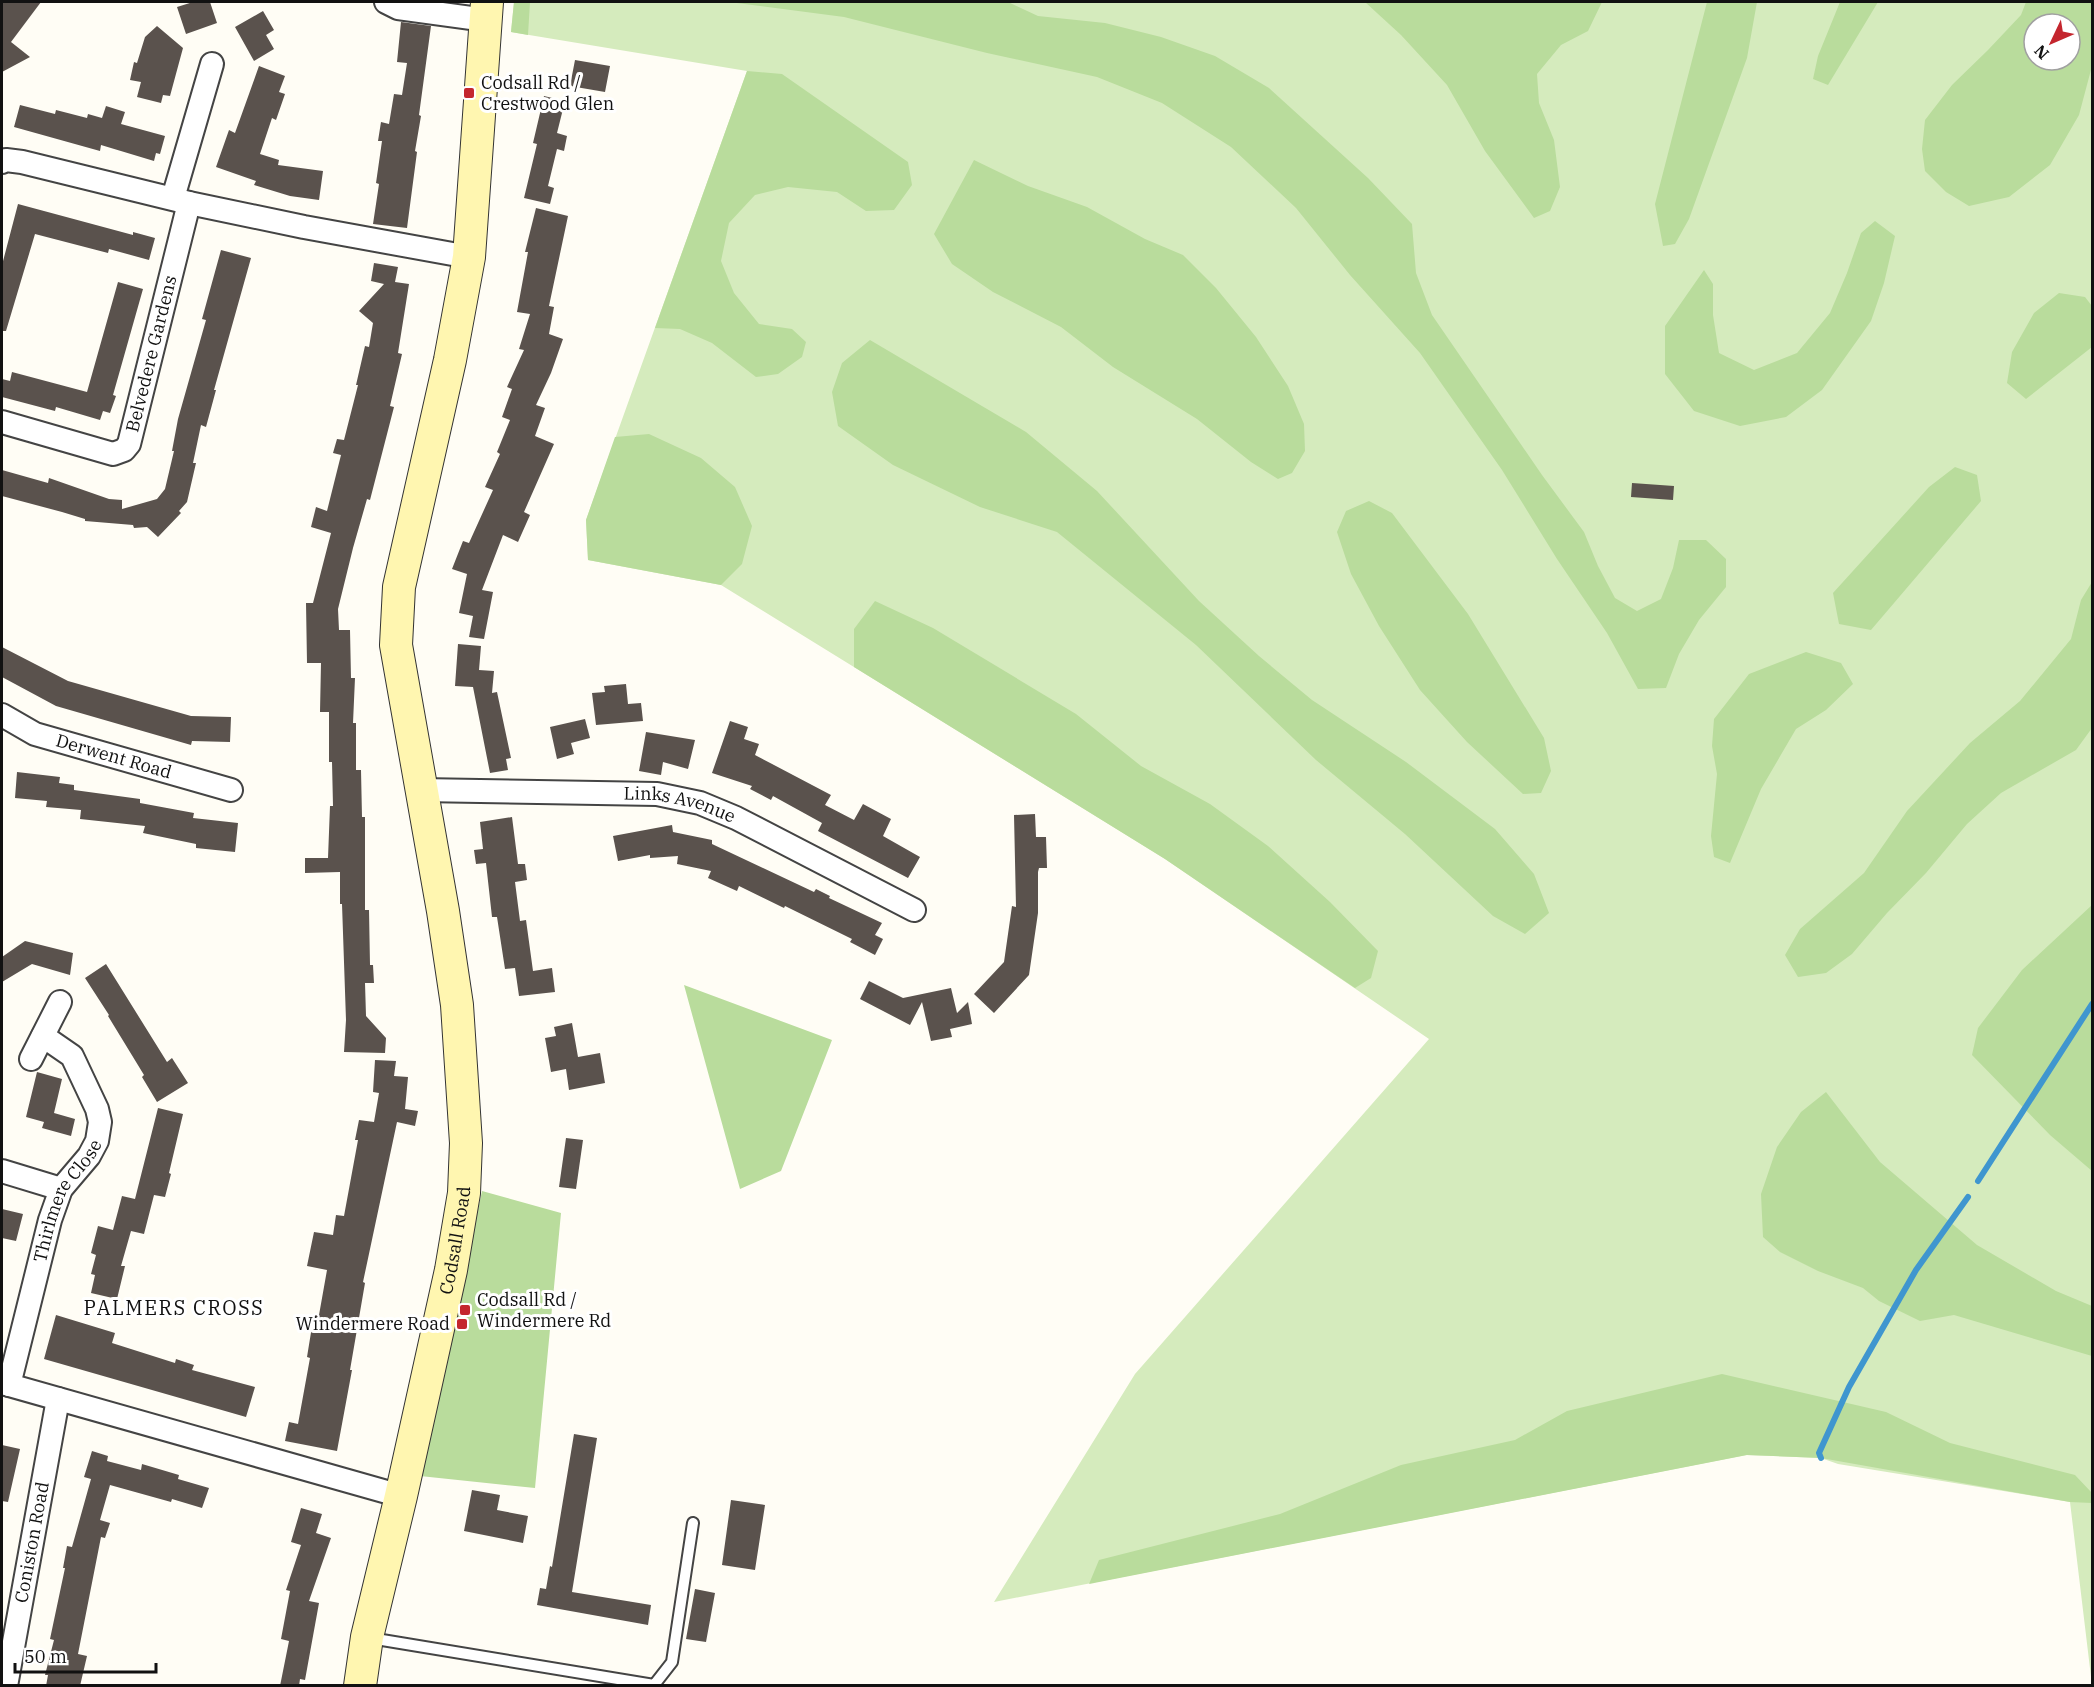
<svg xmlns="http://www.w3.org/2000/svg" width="2094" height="1687" font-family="'IBM Plex Serif',serif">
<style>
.green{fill:#d5ebbd;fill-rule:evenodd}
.forest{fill:#b9dc9c;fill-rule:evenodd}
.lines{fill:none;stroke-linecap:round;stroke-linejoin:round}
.stream{stroke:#3f96cf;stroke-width:6}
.building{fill:#5a524d}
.lane-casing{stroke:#444;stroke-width:14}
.street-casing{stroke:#444;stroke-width:26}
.secondary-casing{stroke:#333;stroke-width:34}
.lane{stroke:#fff;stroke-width:10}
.street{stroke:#fff;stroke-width:22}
.secondary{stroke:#fff6b0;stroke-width:32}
.poi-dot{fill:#c4262e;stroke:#fff;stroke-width:2}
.labels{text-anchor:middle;stroke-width:6;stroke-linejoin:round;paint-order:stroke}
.poi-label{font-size:18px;fill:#111;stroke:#fff;text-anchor:start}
.street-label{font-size:18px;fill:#111;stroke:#fff}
.neighbourhood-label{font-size:20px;letter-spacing:1.5px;fill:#111;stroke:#fff}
</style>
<rect width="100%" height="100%" fill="#fffdf5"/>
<path class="green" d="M514,2h1578v1683l-22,-183 -232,-38 -17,-6 -75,-3 -752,147 141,-228 294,-335 -264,-180 -444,-274 -133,-25 -2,-40 161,-449 -236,-39zM2034,24h36v36h-36z"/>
<path class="forest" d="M514,2h16l-2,33 -17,-3z
M729,2h279l30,14 67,7 56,14 54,19 54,32 99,90 44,46 4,49 16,42 110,160 42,57 14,34 17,32 22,13 24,-12 12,-31 6,-28h27l20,19v28l-27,33 -20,34 -13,34 -28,1 -31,-56 -50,-74 -55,-89 -82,-117 -70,-78 -54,-67 -65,-61 -69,-44 -65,-26 -110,-24 -143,-36z
M1365,2h237l-14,29 -27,14 -24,29 2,29 15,37 6,47 -10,24 -16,7 -49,-67 -38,-66 -46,-50z
M1707,2h50l-10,56 -58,161 -14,25 -12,2 -8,-42z
M1840,2h38l-50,83 -15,-6 5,-23z
M2026,2h66v64l-13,49 -29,50 -41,32 -40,9 -23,-14 -21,-21 -3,-22 3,-29 27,-35 36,-35 33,-35zM2034,24h36v36h-36z
M747,71l35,3 126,88 4,23 -18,25 -28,1 -29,-19 -49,-5 -33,8 -26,28 -8,38 13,32 25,31 33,5 14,13 -4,15 -24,17 -22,3 -44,-34 -32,-14 -25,-1z
M974,160l54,26 59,21 58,32 38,16 33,33 40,49 32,49 16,38 1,27 -13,22 -14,6 -27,-17 -54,-43 -84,-52 -52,-40 -68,-35 -41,-28 -18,-30z
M1875,221l20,15 -11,47 -13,38 -49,69 -36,27 -46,9 -46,-15 -29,-37v-48l39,-56 9,14v31l6,38 35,17 43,-17 33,-40 17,-40 14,-40z
M2059,293l26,4 7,9v41l-66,52 -19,-16 5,-31 22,-39z
M870,340l156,92 71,59 102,110 60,55 53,44 94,62 89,67 39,45 15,39 -24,21 -32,-18 -88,-82 -89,-74 -120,-115 -139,-113 -77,-25 -87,-42 -55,-39 -6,-34 10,-29z
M649,434l52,24 34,29 17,39 -10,38 -21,21 -133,-25 -2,-40 29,-83z
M1955,467l22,8 4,26 -110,129 -32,-6 -6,-31 96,-106z
M1369,501l23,12 76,101 76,124 7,33 -10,22 -18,1 -56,-52 -47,-52 -41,-64 -28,-52 -14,-42 9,-21z
M2092,582v146l-16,22 -75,43 -34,31 -41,49 -39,40 -35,41 -26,19 -28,4 -13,-22 15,-26 64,-56 43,-62 63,-68 50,-42 51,-62 10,-39z
M875,601l58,27 143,86 65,52 69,38 58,42 62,56 48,49 -7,27 -16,10 -190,-129 -311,-192v-38z
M1806,652l35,11 12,21 -27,26 -30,19 -35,60 -31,74 -16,-6 -3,-21 6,-62 -5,-28 2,-27 35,-45z
M2092,905v266l-42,-36 -78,-80 6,-27 44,-58z
M684,985l148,55 -51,131 -41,18z
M1826,1092l54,70 97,83 79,46 36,15v50l-138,-41 -34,6 -41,-20 -16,-13 -45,-17 -38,-19 -17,-15 -2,-43 16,-47 24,-35z
M482,1191l79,22 -26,275 -115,-12z
M1722,1374l164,38 64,31 125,32 17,18v10l-22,-1 -249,-44 -74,-3 -658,129 10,-24 181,-46 121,-49 114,-25 52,-29z"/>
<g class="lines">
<path class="stream" d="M1978,1181l114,-177
M1821,1458l-2,-5 30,-66 67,-117 52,-73"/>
</g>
<path class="building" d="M2,2h39l-30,40 19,15 -28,15z
M193,2h17l7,21 -31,11 -9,-27z
M263,11l11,19 -8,5 8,14 -20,12 -19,-34z
M401,22l30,4 -12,89 2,1 -6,35 2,1 -10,76 -34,-4 6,-40 -3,-1 6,-42h-4l3,-19 8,2 5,-30 8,1 5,-32 -10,-1z
M157,26l26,22 -13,48 -7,-1 -2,8 -24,-6 4,-15 -11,-2 4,-18 3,1 8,-26z
M575,60l35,6 -5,26 -35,-6z
M259,66l26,10 -6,16 6,2 -9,26 -4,-2 -12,36 19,6 -1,5 45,6 -4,29 -29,-4 -36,-11 2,-4 -40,-14 13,-37 6,3z
M544,96l21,5 -8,32 10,3 -3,15 -7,-2 -9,37 6,2 -4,16 -26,-6 13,-54 -4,-1z
M20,105l35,9 1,-4 31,8 1,-4 14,4 4,-12 19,6 -4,12 44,12 -5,18 -4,-1 -2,8 -53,-16 -1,6 -86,-24z
M18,204l115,31v-3l22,6 -6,22 -40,-11 -1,4 -73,-19 -29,97h-4v-66z
M536,208l32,8 -19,90 5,1 -5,27 14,5 -12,34 -15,32 9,3 -10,28 19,8 -30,68 6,3 -12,27 -15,-7 -21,55 11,2 -9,47 -15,-2 4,-21 -14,-3 8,-39 -15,-5 11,-28 6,2 24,-53 -8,-3 15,-33 -3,-2 13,-32 -8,-3 10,-28 -5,-2 17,-37 -5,-1 11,-35 -13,-2 11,-60h-3z
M221,250l30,8 -37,132h2l-10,37 -5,-2 -8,38h3l-9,39 -8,9 2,2 -23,24 -11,-10 -13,1 -1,-3 -48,-4v-2l-23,-7 -60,-16v-26l46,13 1,-5 60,21 13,1v9l35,-10 8,-10 9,-38h-2l6,-32 28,-99 -4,-1z
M374,263l24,4 -3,15 14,2 -11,69 4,1 -12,52 4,1 -24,93 -3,-1 -14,49 -15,61 1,21h11l1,48h4l-2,45h3v47h5l1,47h3v93h4l1,55h3l1,18h-9l1,33 20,22 -1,15 -41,-1 2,-32 -4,-116h-2v-32l-35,1v-15h23l2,-52h3l-1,-44h-3v-50h-9l1,-49h-14l-1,-60h7l18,-70 -20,-6 5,-20 11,4 14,-56 -8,-2 4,-14 7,1 14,-55h-2l9,-39 4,1 4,-24 -14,-12 25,-27 -13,-3z
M118,282l25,7 -30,106 3,1 -6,17 -7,-2 -3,9 -44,-13 -1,4 -53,-14v-18l8,2 2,-9 75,20z
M1632,483l42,3 -1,14 -42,-3z
M458,644l23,2 -2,24 15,1 -2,22 5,-1 14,66 -5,1 2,11 -18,3 -17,-86 -18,-1z
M2,647l66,34 123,35 40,1 -1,25 -38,-1 -1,4 -135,-39 -54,-29z
M626,684l2,20 13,-1 2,18 -47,4 -4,-32 13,-1 -1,-6z
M585,719l5,19 -19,5 3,11 -17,5 -7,-32z
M730,721l18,6 -4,12 15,5 -4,11 76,40 -6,10 29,15 9,-16 28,15 -8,17 37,21 -12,21 -90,-47 4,-8 -49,-27 -2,4 -21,-11 2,-3 -40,-13z
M646,732l49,8 -7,29 -25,-7 -2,13 -22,-4z
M17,772l43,5 -1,6 15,2v5l66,9v4l54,10 -1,5 45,5 -3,29 -39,-4v-4l-53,-11 2,-7 -65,-7 1,-9 -35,-3 1,-6 -32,-3z
M1035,814l1,23h10l1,31h-8l-1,4v41l-9,62 -35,38 -20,-19 30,-32 8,-56 4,1 -2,-92z
M512,817l6,47h7l2,16 -12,2 5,39 6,-1 7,51 19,-3 3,24 -36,4 -4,-28 -10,1 -8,-52h-5l-6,-54 -10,1 -2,-14 9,-1 -3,-27z
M672,825l1,7 39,8v4l102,48 2,-3 14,7 -1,2 53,25 -7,12 8,4 -8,16 -25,-13 2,-3 -67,-33 -1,2 -45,-22 -2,5 -29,-13 3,-7 -34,-7 1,-8 -28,2v-3l-32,6 -5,-25z
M25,941l48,12 -3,22 -38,-11 -30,18v-25z
M106,964l61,98 5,-4 16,25 -31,19 -15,-25 2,-2 -36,-59 1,-1 -24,-37z
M869,981l34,17 48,-10 6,25 11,-11 4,22 -22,5 2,8 -21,4 -9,-39 -12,23 -50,-26z
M572,1023l6,34 22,-4 5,30 -36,7 -3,-21 -15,3 -6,-34 11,-2 -2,-9z
M375,1060l21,1 -2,15 14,1 -3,32 13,2 -3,15 -18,-4 -34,160 2,1 -15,87h2l-15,81 -52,-10 4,-19 9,2 12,-66 -3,-1 7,-43 5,1 8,-45 -20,-4 7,-34 19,3 3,-20 8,1 14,-76h-3l4,-20 15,2 5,-29 -6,-1z
M37,1072l25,7 -8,34 21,6 -4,17 -29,-8 2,-6 -18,-5z
M158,1108l25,6 -14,59 2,1 -6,23 -11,-2 -10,39 -13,-3 -10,35h4l-8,33 -26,-6 4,-18 -4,-1 5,-19 -5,-2 7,-27 15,4 9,-34 13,3z
M566,1138l17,2 -7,49 -17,-2z
M2,1209l21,5 -7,27 -14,-3z
M56,1315l59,18 -3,10 63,20 1,-4 18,6 -2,5 63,17 -9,30 -202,-58z
M574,1434l23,4 -25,154 79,13 -3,20 -111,-20 3,-17 6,1 4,-23 2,1z
M2,1445l18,4 -12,53 -6,-1z
M92,1451l16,5 -1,5 34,9 1,-6 37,11 -1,4 31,9 -7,20 -30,-9 -1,3 -61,-17 -10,35 10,3 -5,15 -4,-1 -23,117 9,2 -7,30h-34l2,-11h-3l9,-35 -4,-1 15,-71h-2l4,-22 5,1 19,-68 -7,-2z
M472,1490l28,5 -3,15 31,6 -5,27 -59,-12z
M731,1500l34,5 -10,65 -33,-5z
M301,1508l21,6 -6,19 15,5 -22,63 10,2 -14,77 -5,-1 -1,7h-19l9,-45 -8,-2 9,-48 -4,-1 15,-45 -10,-3z
M695,1589l20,4 -9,49 -20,-3z"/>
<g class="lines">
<g class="lane-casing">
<path id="lane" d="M370,1638l284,47 18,-23 21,-139"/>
</g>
<g class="street-casing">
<g id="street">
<path d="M386,2l12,6 88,12"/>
<path d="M2,162l4,-2 16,2 167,41 115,24 165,30"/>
<path d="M173,198l39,-134"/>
<path id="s1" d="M2,422l111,32 11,-4 5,-6 60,-241"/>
<path id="s2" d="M2,715l33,19 196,56"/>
<path id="s3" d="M420,790l237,4 43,9 36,15 178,92"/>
<path d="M31,1059l29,-57"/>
<path d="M2,1171l59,18"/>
<path d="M2,1383l399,113"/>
<path id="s4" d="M9,1385l41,-165 11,-31 28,-33 8,-15 3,-19 -3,-13 -25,-53 -29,-20"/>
<path id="s5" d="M6,1686l52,-287"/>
</g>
</g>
<g class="secondary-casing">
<g id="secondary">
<path id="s6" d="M360,1686l7,-49 34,-141 50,-226 13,-77 2,-50 -9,-138 -14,-94 -47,-266 3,-58 51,-227 19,-103 18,-255"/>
</g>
</g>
<use href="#lane" class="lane"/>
<use href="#street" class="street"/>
<use href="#secondary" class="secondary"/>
</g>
<g class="poi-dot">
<rect x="463" y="87" width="12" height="12" rx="3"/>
<rect x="459" y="1304" width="12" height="12" rx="3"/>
<rect x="456" y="1318" width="12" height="12" rx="3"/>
</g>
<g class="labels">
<g class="poi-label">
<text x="481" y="89">Codsall Rd /<tspan x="481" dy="21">Crestwood Glen</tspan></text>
<text x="477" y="1306">Codsall Rd /<tspan x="477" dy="21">Windermere Rd</tspan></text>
<text x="450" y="1330" text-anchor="end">Windermere Road</text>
</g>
<g class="street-label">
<text dy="6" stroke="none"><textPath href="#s1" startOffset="228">Belvedere Gardens</textPath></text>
<text dy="6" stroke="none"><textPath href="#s2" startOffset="120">Derwent Road</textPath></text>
<text dy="6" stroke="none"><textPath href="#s3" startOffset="261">Links Avenue</textPath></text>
<text dy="6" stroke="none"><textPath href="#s4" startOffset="195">Thirlmere Close</textPath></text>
<text dy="6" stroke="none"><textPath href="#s6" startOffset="456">Codsall Road</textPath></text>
<text dy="6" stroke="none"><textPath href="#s5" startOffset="146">Coniston Road</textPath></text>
</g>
<g class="neighbourhood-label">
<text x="174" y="1315">PALMERS CROSS</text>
</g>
</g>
<rect width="2094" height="1687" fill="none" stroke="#111111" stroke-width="6"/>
<g transform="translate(2052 42) rotate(226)"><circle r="28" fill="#ffffff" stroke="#a0a0a0" stroke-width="1.5"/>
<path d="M0-4.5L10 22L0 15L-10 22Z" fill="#c4262e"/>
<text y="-9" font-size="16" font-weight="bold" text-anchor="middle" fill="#111111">N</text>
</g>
<path d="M15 1663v9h141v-9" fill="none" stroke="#111111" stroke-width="3"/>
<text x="24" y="1663" font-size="18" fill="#111111" stroke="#ffffff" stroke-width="4.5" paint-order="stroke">50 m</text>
</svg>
